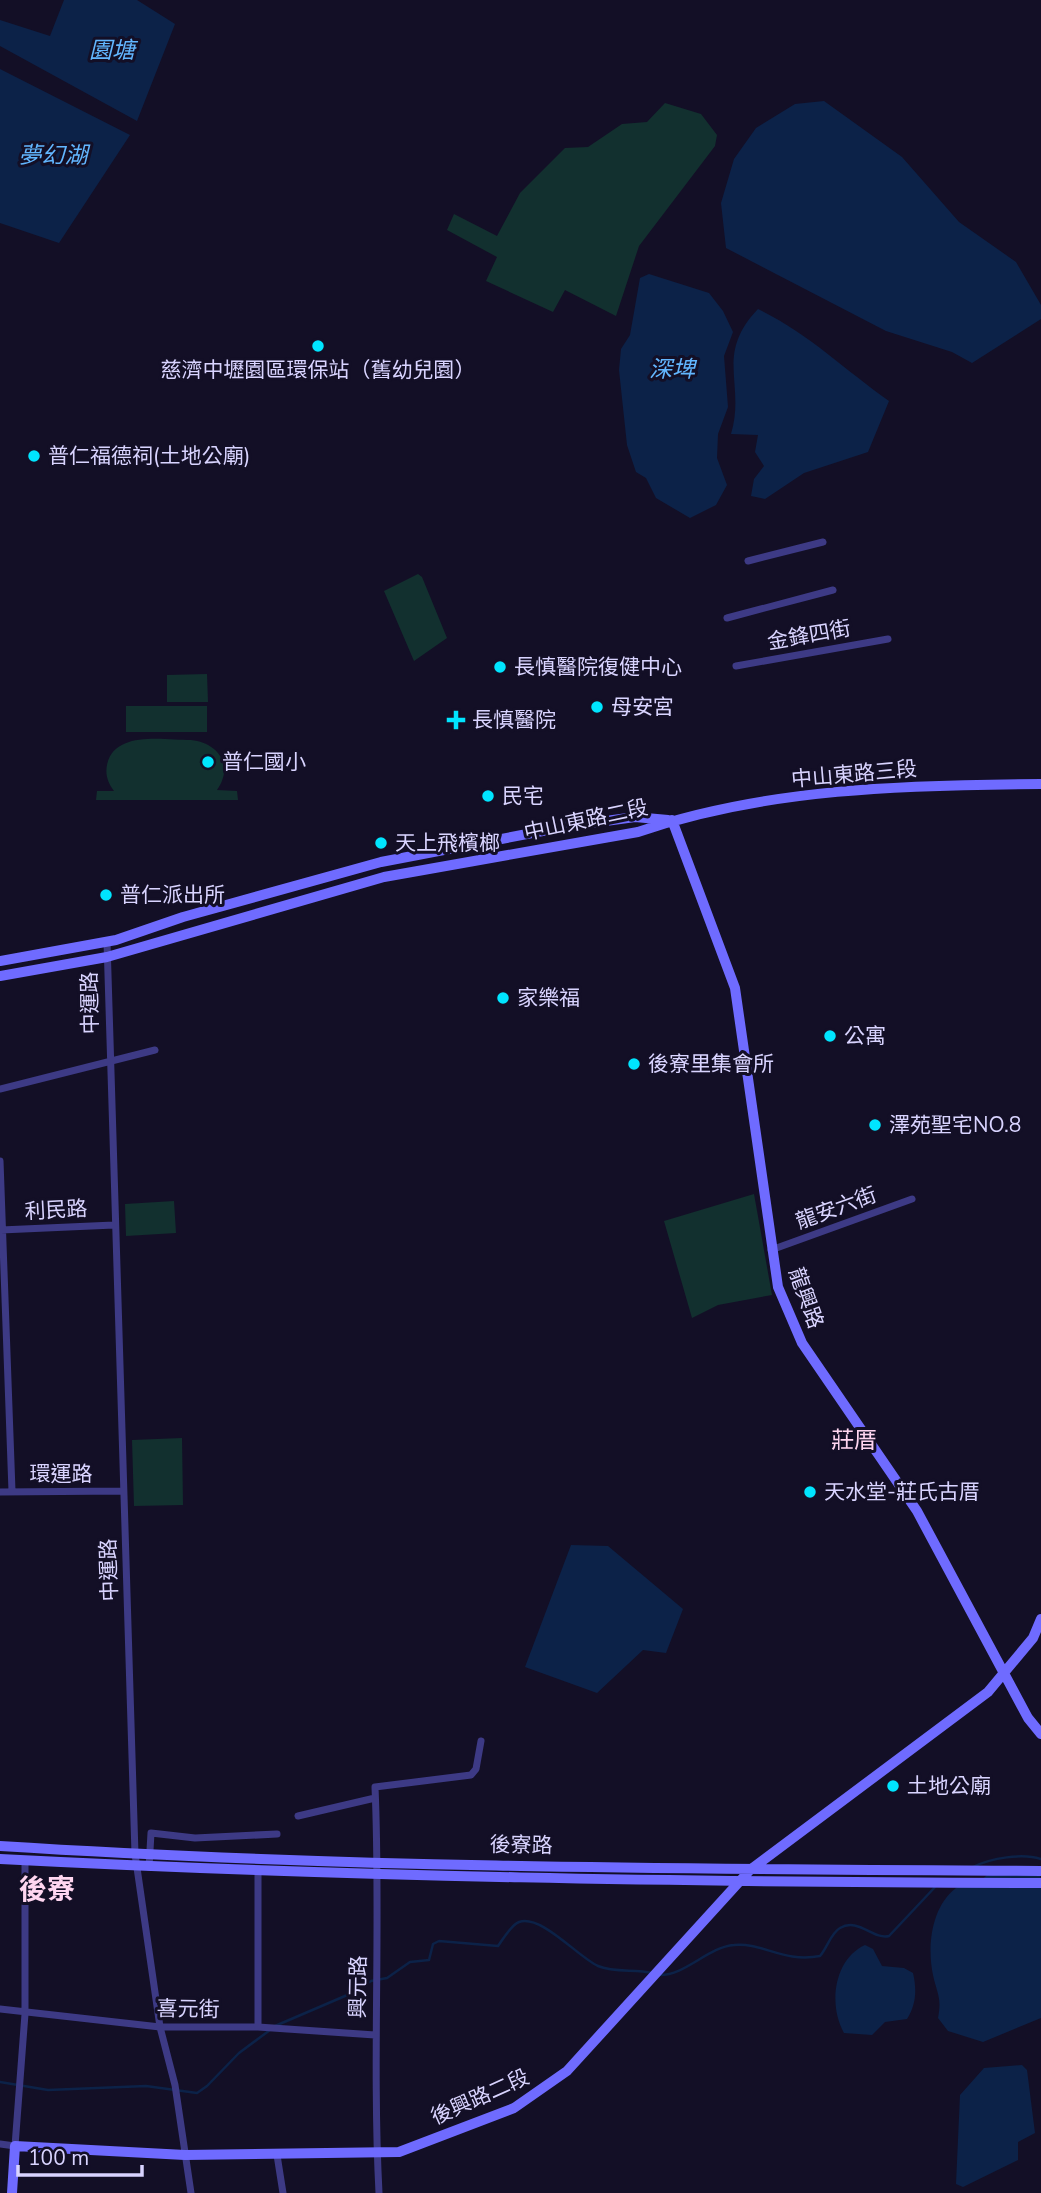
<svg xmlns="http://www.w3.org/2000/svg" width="1041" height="2193" font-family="'Nunito Sans','Noto Sans TC',sans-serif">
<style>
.green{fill:#12302f}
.water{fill:#0c2248}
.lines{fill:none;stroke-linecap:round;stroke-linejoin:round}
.stream{stroke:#0c2248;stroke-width:2.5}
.street{stroke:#3d3a85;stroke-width:7}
.secondary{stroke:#6f6bff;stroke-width:10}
.poi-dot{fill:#00e5ff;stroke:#130f26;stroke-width:2.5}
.labels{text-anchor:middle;stroke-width:6;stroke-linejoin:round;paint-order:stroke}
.poi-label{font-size:21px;fill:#d9d4ff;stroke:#130f26;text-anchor:start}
.street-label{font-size:21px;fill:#d9d4ff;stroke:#130f26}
.water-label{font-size:23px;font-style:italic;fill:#62b6ff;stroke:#130f26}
.neighbourhood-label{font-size:23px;fill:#ffd6f0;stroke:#130f26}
.district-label{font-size:28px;font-weight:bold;fill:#ffd6f0;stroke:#130f26}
</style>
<rect width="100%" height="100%" fill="#130f26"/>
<path class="green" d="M665,103l36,11 16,21 -2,11 -76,100 -23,70 -51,-26 -12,22 -67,-31 11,-24 -50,-27 7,-16 43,22 23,-43 45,-45 23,-1 34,-23 25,-2z
M418,574l4,3 25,61 -33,23 -30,-70z
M207,674l1,28h-41v-27z
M126,706h81v26h-81z
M191,740c28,3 43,26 26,50l20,1 1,9h-142l1,-9h17c-6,-8 -9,-16 -7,-26 7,-35 57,-25 84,-25z
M754,1194l18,101 -54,10 -26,13 -28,-97z
M174,1201l2,32 -50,3 -1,-32z
M182,1438l1,67 -49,1 -2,-66z"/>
<path class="water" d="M64,0h73l38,24 -38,97 -137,-75v-26l50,16z
M0,69l130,66 -71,108 -59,-20z
M824,101l78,56 57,65 57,40 25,43v14l-69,44 -20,-11 -66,-21 -160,-83 -5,-45 13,-44 22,-31 39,-24z
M649,274l60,19 14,18 10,21 -9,24 4,51 -10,27 -1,24 10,27 -11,20 -26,13 -34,-20 -10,-20 -10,-6 -9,-27 -8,-75 2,-21 9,-14 10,-57z
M758,309c50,24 87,61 131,92l-21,51 -64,21 -39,26 -14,-3 3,-17 10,-13 -9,-14 3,-17 -27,-1c15,-50 -17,-79 27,-125z
M571,1545l37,1 75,63 -17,44 -23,-3 -46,43 -72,-26z
M995,1869l44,4 2,5v140l-58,24 -35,-11 -10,-13c4,-21 -1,-24 -5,-43 -6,-28 -2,-68 23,-87 6,-4 15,-4 21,-7 7,-2 12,-8 18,-12z
M865,1945l8,4 9,17 22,2 9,5c4,17 3,32 -6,46l-22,3 -13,13 -28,-2c-16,-28 -10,-74 21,-88z
M1022,2065l5,5 8,63 -17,9v18l-55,27 -7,-3 4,-89 24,-27z"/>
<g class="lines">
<path class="stream" d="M973,1867c18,-9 49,-14 68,-8
M659,1975c26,1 49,-28 75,-30 28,-3 49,18 86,11 7,-8 11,-23 20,-28 18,-11 33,12 49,8l47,-50
M275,2026l77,-33 19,-12 16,-3 23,-16 19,-2 4,-16 6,-3 59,5c5,-7 13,-21 21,-24 22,-8 59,35 79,44 16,7 37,3 54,7
M0,2082l48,8 98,-4 51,7 10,-7 32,-33 31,-23"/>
<path class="street" d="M748,561l75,-19
M727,618l106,-28
M736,666l152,-27
M107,942l28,912 25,173 15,58 16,108
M0,1089l155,-39
M0,1161l12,330
M1,1230l113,-5
M771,1250l141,-51
M0,1492l123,-1
M298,1816l77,-18
M149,1867l2,-34 44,5 82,-4
M258,1869v158
M0,2009l160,18h98l117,8
M0,2144l15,2 10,-132v-153
M277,2155l6,38
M379,2193c-7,-135 2,-271 -4,-406l96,-12 5,-6 5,-28"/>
<path class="secondary" d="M672,820l63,168 43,299 24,56 115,168 111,207 13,16
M0,961l116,-21 67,-23 198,-55 188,-36 66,-9 33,3
M0,976l107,-19 277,-80 254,-45c129,-44 268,-47 403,-48
M0,1846c346,22 694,23 1041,25
M0,1859c347,18 694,23 1041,24
M12,2193l3,-47 170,9 214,-3 115,-44 53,-37 183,-201 238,-178 45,-54 8,-19"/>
</g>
<g class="poi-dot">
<circle cx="318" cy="346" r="7"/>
<circle cx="34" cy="456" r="7"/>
<circle cx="500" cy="667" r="7"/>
<circle cx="597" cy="707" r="7"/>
<path d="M452.5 709.5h7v7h7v7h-7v7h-7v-7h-7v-7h7z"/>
<circle cx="208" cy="762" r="7"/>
<circle cx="488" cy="796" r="7"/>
<circle cx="381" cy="843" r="7"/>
<circle cx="106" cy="895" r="7"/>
<circle cx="503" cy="998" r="7"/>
<circle cx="830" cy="1036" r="7"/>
<circle cx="634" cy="1064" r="7"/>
<circle cx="875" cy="1125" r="7"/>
<circle cx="810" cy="1492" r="7"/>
<circle cx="893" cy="1786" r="7"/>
</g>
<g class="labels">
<g class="poi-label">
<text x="318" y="377" text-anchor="middle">慈濟中壢園區環保站（舊幼兒園）</text>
<text x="48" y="463">普仁福德祠(土地公廟)</text>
<text x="514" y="674">長慎醫院復健中心</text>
<text x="611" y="714">母安宮</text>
<text x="472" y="727">長慎醫院</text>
<text x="222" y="769">普仁國小</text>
<text x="502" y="803">民宅</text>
<text x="395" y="850">天上飛檳榔</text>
<text x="120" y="902">普仁派出所</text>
<text x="517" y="1005">家樂福</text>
<text x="844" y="1043">公寓</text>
<text x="648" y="1071">後寮里集會所</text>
<text x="889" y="1132">澤苑聖宅NO.8</text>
<text x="824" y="1499">天水堂-莊氏古厝</text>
<text x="907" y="1793">土地公廟</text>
</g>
<g class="street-label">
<text transform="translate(809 635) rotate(-10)" y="7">金鋒四街</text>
<text transform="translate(854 774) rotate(-5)" y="7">中山東路三段</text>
<text transform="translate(586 820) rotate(-12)" y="7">中山東路二段</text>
<text transform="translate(90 1003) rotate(-91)" y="7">中運路</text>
<text transform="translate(836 1208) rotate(-20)" y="7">龍安六街</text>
<text transform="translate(56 1210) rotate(-3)" y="7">利民路</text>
<text transform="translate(806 1298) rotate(70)" y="7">龍興路</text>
<text x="61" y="1481">環運路</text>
<text transform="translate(109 1570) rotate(-92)" y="7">中運路</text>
<text transform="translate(521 1845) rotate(1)" y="7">後寮路</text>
<text transform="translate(358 1987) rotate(-89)" y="7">興元路</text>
<text transform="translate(188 2009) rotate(1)" y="7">喜元街</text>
<text transform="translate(480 2097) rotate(-24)" y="7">後興路二段</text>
</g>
<g class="water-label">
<text x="112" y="58">園塘</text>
<text x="53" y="163">夢幻湖</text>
<text x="672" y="377">深埤</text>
</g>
<g class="neighbourhood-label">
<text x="854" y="1448">莊厝</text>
</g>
<g class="district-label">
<text x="47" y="1899">後寮</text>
</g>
</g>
<path d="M18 2165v10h124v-10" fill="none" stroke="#d9d4ff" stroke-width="3.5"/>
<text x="28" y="2165" font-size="21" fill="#d9d4ff" stroke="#130f26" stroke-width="5" paint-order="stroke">100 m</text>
</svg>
